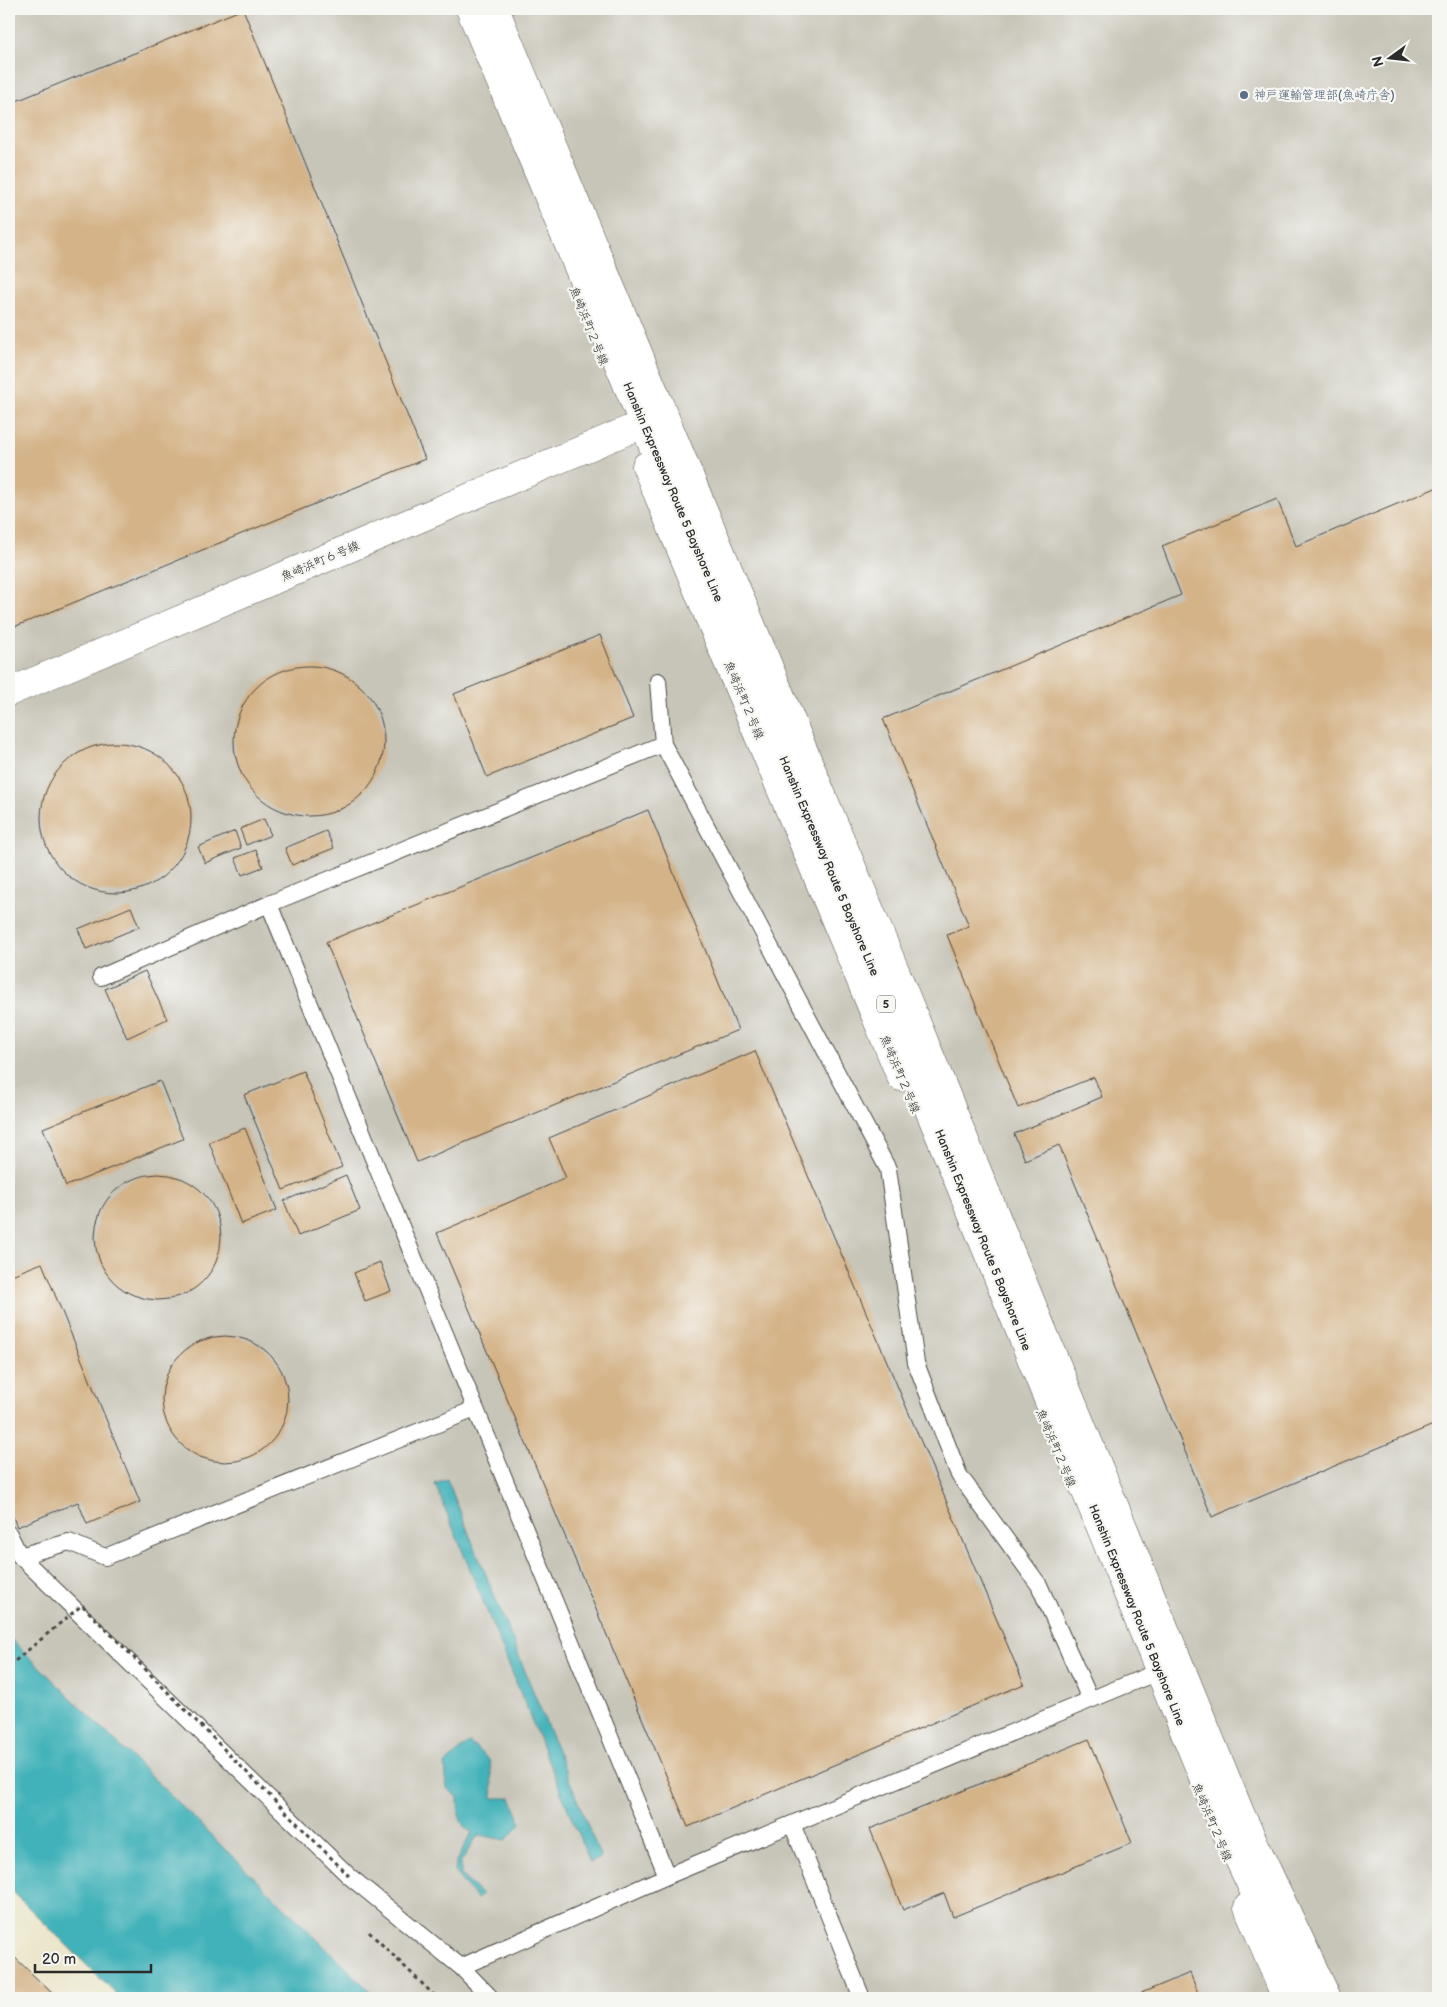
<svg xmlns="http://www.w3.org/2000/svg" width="1447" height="2007" font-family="'Balsamiq Sans','Klee One',sans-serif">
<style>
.industrial{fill:#c7c4b8}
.water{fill:#42b2ba;stroke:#366e72}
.building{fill:#d4b388}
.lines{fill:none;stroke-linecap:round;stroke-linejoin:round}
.service-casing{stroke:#484743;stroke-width:18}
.tertiary-casing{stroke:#484743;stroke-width:29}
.motorway-casing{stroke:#484743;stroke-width:29}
.path{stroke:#484743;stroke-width:3;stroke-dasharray:4 4;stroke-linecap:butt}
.service{stroke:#fff;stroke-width:16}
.tertiary{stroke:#fff;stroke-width:28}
.motorway{stroke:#fff;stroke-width:28}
.path-bridge{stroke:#484743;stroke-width:3;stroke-dasharray:4 4;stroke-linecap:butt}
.service-dot{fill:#5c6f8a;stroke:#f6f6f2;stroke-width:2}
.labels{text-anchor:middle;stroke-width:4.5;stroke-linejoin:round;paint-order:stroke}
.shield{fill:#f6f6f2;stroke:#686867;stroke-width:1}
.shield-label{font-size:11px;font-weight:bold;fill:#2b2b2b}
.service-label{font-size:12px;fill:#4e5e75;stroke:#f6f6f2;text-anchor:start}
.street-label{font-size:12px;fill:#2b2b2b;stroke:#f6f6f2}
</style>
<rect width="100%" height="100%" fill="#f6f6f2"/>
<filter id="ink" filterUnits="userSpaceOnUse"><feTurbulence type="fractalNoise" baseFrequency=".02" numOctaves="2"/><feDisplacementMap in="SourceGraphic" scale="10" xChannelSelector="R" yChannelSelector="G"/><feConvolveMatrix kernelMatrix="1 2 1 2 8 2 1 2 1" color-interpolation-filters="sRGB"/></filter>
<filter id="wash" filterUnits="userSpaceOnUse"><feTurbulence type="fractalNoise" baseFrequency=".0096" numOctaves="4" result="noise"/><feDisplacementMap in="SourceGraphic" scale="20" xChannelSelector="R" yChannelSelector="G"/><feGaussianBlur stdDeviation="1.12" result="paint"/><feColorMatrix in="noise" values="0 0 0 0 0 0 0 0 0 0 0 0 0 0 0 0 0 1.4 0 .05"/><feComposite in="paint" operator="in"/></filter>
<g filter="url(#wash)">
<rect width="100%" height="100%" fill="#ece7cc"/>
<path class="industrial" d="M9,9h1429v1989h-1061l-368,-361z"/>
<path class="water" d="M447,1479l154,379 -11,5 -155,-379z
M9,1637l368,361h-257l-111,-110z
M469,1742l21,19 3,37h18l10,25 -15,17 -28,-5 -17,27v13l21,20 -5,4 -22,-26 1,-11 16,-30c-14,-6 -14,-22 -14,-35l-11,-9 -2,-24z"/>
<g id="blocks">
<path class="building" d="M243,9l182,450 -416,170v-525z
M1438,487v936l-226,94 -153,-372 -34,15 -11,-26 88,-37 -8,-20 -76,31 -71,-173 22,-9 -86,-207 298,-124 -19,-49 115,-47 19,47z
M600,635l33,83 -146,59 -33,-83z
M234 741a75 75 0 1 1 150 0a75 75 0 1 1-150 0Z
M41 818a75 75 0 1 1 150 0a75 75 0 1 1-150 0Z
M648,810l90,220 -321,132 -91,-220z
M264,819l7,16 -25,10 -6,-16z
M235,831l6,17 -36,15 -7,-16z
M326,831l8,17 -42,17 -7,-17z
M256,850l7,17 -21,8 -7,-17z
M131,907l8,20 -53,22 -8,-20z
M145,971l22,48 -40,19 -22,-49z
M755,1051l269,633 -336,143 -251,-594 129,-55 -17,-40z
M303,1071l39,96 -59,23 -39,-95z
M160,1081l23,58 -117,47 -23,-58z
M245,1128l32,82 -36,14 -32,-82z
M95 1237a63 63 0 1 1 126 0a63 63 0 1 1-126 0Z
M346,1175l14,35 -62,26 -14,-35z
M380,1262l11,29 -26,10 -11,-28z
M42,1263l98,239 -53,22 -9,-22 -61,25 -8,-20v-231z
M162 1399a63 63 0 1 1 126 0a63 63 0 1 1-126 0Z
M1089,1739l43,104 -179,74 -9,-24 -41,17 -33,-81z
M9,1952l48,46h-48z
M1190,1973l10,25h-71z"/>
</g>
</g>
<g filter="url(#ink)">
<use href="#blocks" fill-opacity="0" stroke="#484743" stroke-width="1"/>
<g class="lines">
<g class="service-casing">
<path id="service" d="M658,681l5,63 225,425 28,194 43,112 80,110 51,114
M269,904l398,972
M101,977l168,-73 394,-160
M9,1534l11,22 329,320 112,91 30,31
M20,1556l49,-14 36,15 370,-148
M792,1824l70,174
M461,1967l206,-91 483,-201"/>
</g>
<g class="tertiary-casing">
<path id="tertiary" d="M646,466l255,611
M9,692l622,-263
M1248,1907l38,91"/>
</g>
<g class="motorway-casing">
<path id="motorway" d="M470,9l375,896 377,918 82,175
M495,9l404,971 342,835 86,183"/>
</g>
<path class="path" d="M369,1932l68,66"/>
<use href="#service" class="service"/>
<use href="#tertiary" class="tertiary"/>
<use href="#motorway" class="motorway"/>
<path class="path-bridge" d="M9,1666l73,-61 267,271"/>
</g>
</g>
<circle class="service-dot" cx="1244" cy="95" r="5"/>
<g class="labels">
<rect class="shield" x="877" y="995.5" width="18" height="17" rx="4"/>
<g class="shield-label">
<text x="886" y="1008">5</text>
</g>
<g class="service-label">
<text x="1254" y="99">神戸運輸管理部(魚崎庁舎)</text>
</g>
<g class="street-label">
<text transform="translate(589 326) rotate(68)" y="4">魚崎浜町２号線</text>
<text transform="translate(673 492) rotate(67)" y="4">Hanshin Expressway Route 5 Bayshore Line</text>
<text transform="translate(320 561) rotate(-23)" y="4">魚崎浜町６号線</text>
<text transform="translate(744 700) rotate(67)" y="4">魚崎浜町２号線</text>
<text transform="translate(829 866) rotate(67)" y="4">Hanshin Expressway Route 5 Bayshore Line</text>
<text transform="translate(900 1074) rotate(67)" y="4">魚崎浜町２号線</text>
<text transform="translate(983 1240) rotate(68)" y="4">Hanshin Expressway Route 5 Bayshore Line</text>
<text transform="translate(1056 1448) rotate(67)" y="4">魚崎浜町２号線</text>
<text transform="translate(1137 1615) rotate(68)" y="4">Hanshin Expressway Route 5 Bayshore Line</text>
<text transform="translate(1212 1822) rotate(67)" y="4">魚崎浜町２号線</text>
</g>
</g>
<rect width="1447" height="2007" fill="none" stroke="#f6f6f2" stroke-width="30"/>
<g transform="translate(1390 58) rotate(255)" stroke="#f6f6f2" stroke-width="4" paint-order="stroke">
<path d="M0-4L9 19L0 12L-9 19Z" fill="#2b2b2b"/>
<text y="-8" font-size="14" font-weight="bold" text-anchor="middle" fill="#2b2b2b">N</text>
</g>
<path d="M35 1964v8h116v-8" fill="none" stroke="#2b2b2b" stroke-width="2.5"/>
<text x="42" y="1964" font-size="15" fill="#2b2b2b" stroke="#f6f6f2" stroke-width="4" paint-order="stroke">20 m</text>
</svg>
